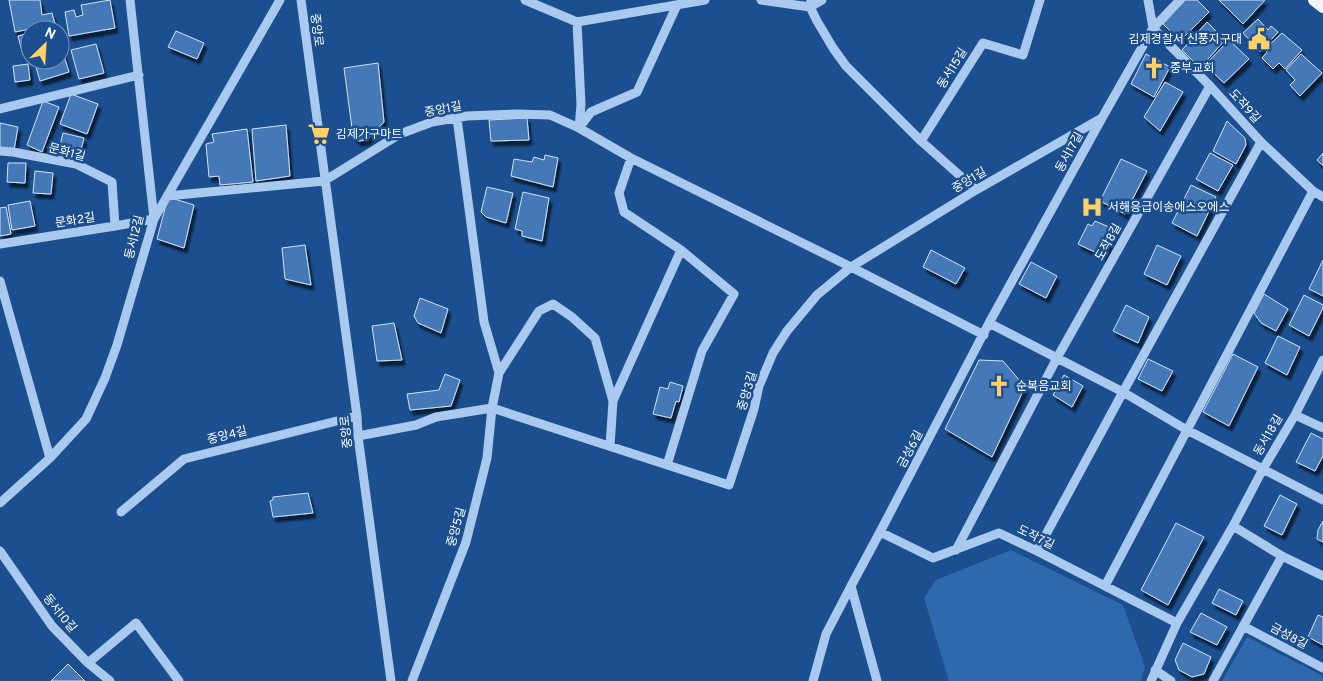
<svg xmlns="http://www.w3.org/2000/svg" width="1323" height="681" font-family="Overpass,'Noto Sans KR',sans-serif">
<style>
.green{fill:#2e69ad}
.building{fill:#4478b7;stroke:#cfe3fa;filter:url(#shadow)}
.lines{fill:none;stroke-linecap:round;stroke-linejoin:round}
.minor{stroke:#a9c9ee;stroke-width:9}
.major{stroke:#f0f6ff;stroke-width:12}
.labels{text-anchor:middle;stroke-width:5;stroke-linejoin:round;paint-order:stroke}
.street-label{font-size:12px;fill:#fff;stroke:#1b4f8f}
.poi-label{font-size:12px;fill:#fff;stroke:#1b4f8f;text-anchor:start}
</style>
<defs>
<filter id="shadow"><feDropShadow dx="3" dy="5" stdDeviation="1" flood-color="#0009"/></filter>
</defs>
<rect width="100%" height="100%" fill="#1b4f8f"/>
<path class="green" d="M1011,550l112,55 22,62 -4,14h-192l-25,-83 12,-18z
M1247,637l76,39v5h-101z"/>
<path class="building" d="M9,0h31l2,15 10,-2 3,11 -40,8z
M110,0l5,28 -46,8 -4,-24 9,-2 2,7 7,-2 -2,-10z
M1185,0h12l12,12 -29,29 -17,-17z
M1219,0h46l-22,24z
M1258,19l10,11 3,-4 7,6 -18,20 -17,-19z
M1207,22l18,18 -25,28 -18,-18z
M176,31l28,12 -7,16 -29,-12z
M30,33v20l-7,2 -5,-19z
M1282,33l20,17 -17,19 -6,-6 -6,6 -11,-11 5,-6 -2,-3z
M1229,40l20,19 -25,24 -19,-18z
M96,44l8,29 -25,6 -8,-29z
M62,50l7,22 -29,9 -6,-21h26v-9z
M1146,54l24,13 -16,30 -23,-13z
M1301,54l21,19 -22,23 -10,-11 5,-5 -9,-10z
M378,63l6,59 -17,18 -9,1 -5,-5 -9,-68z
M28,64l2,16 -15,2 -2,-16z
M1165,82l18,10 -23,39 -16,-14z
M71,94l27,10 -11,30 -27,-10z
M43,101l16,6 -17,45 -15,-7z
M527,118l2,22 -38,1 -2,-21z
M1227,121l18,17 1,7 -10,19 -23,-13z
M0,123l18,4 -4,23 -14,-3z
M286,125l4,51 -34,5 -4,-52z
M247,129l6,53 -33,3 -1,-9 -10,1 -3,-33 8,-2 -2,-8z
M63,133l21,5 -6,24 -27,-7 2,-7 6,1z
M1210,153l23,12 -15,26 -22,-12z
M1323,153v13l-6,-6z
M545,155l13,3 -5,29 -42,-11 3,-17 18,3 2,-5 10,3z
M1121,159l26,12 -22,43 -25,-13z
M8,163h18l-1,20 -18,-1z
M35,171l18,2 -2,21 -18,-1z
M1191,185l25,12 -19,39 -25,-13z
M487,187l26,6 -7,30 -20,-6 -5,-5z
M523,192l26,6 -7,43 -20,-5v-5l-7,-2z
M168,197l26,8 -10,43 -27,-9z
M30,201l5,25 -23,4 -4,-25z
M6,207l5,27 -11,2v-28z
M1095,221l21,9 -13,26 -25,-12 10,-20 4,2z
M305,245l6,40 -26,-6 -3,-31z
M1157,245l24,11 -14,29 -23,-11z
M931,250l34,18 -9,16 -33,-17z
M1323,260v36l-14,-7z
M1031,262l26,14 -11,22 -27,-14z
M1264,294l24,15 -12,22 -15,-8 -7,-10z
M1304,295l19,10v3l-14,28 -20,-11z
M420,298l28,11 -7,24 -23,-10 -4,-7z
M1126,305l23,12 -11,26 -25,-12z
M394,323l8,37 -25,1 -5,-35z
M1278,336l22,11 -13,28 -22,-12z
M1233,354l25,13 -29,59 -26,-14z
M1148,359l25,12 -11,20 -24,-12z
M979,360l24,1 22,26 -33,70 -47,-28z
M445,374l15,6 -9,26 -41,4 -3,-16 32,-4z
M1064,375l19,11 -11,21 -19,-12z
M670,382l13,4 -4,16 -3,-1 -5,17 -18,-4 7,-27 8,2z
M1311,433l12,6v17l-8,15 -19,-9z
M308,493l5,20 -40,4 -3,-16 3,-1v-3z
M1280,495l17,9 -15,31 -18,-9z
M1323,521v21l-6,-3 1,-9z
M1176,523l28,14 -36,68 -27,-15z
M1219,589l24,12 -7,14 -24,-12z
M1201,613l26,14 -10,18 -27,-13z
M1318,615l5,2v28l-15,-8z
M1183,643l28,14 -7,17 -12,3 -13,-7 -4,-10z
M68,664l17,17h-34z"/>
<g class="lines">
<path class="minor" d="M301,0l56,416 1,20 33,245
M525,0l52,22 128,-22
M761,0l49,7 12,-7
M811,0l-1,7 7,14 16,27 13,18 75,75 55,49
M1148,0l5,28 57,58 51,56 52,49 10,6
M577,22l4,82 -2,24
M0,109l139,-34
M579,128l12,-16 46,-20 40,-87
M921,141l62,-98 40,12 17,-55
M0,151l13,1 63,12 36,18 3,44
M631,158l-12,35 5,19 57,38 53,44 -32,57 -35,114
M167,196l157,-15 76,-47 32,-12 35,-6 49,-2 34,1 29,13 52,30 220,109 133,68
M154,219l126,-219
M0,244l115,-18 39,-7
M0,281l50,177
M989,323l134,69 64,38 136,70
M499,373l40,-62 14,-7 19,13 23,21 18,63 -3,45
M613,401c23,-50 45,-101 68,-151
M1295,415l28,13
M358,436l58,-11 20,-8 56,-9 237,77 25,-76 5,-23 14,-33 14,-22 30,-36 34,-28 125,-77 126,-72
M0,503l50,-45 36,-39 19,-41 12,-33 37,-126 -24,-219
M121,512l63,-53 173,-43
M1233,526l49,30 41,20
M880,532l53,26 66,-25 38,18 140,72
M956,550l101,-192 153,-272
M0,551l52,75 36,37 22,18
M1037,551l86,-159 138,-250
M1105,586l208,-395
M1243,626l80,42
M88,663l48,-40 43,58
M1155,670l16,11
M412,681l54,-139 21,-84 5,-50 7,-35 -15,-51 -27,-204
M813,681l13,-47 25,-48
M877,681l-26,-95 29,-54 109,-209 113,-205 51,-90 27,-28
M1151,681l26,-58 56,-97 30,-57 32,-54 28,-55
M1213,681l69,-125"/>
<path class="major" d="M1314,0l9,7"/>
</g>
<defs>
<g id="civic-bare" transform="scale(1.725)"><path d="M-.6-6.5H3V-4.5H.6V-3L4-1V1h2V6H-6V1h2V-1L-.6-3ZM-1.2 2.5V6h2.4V2.5Z" fill="#ffd166" stroke="#1b4f8f" stroke-width="2.5" paint-order="stroke"/></g>
<g id="church-bare" transform="scale(1.725)"><path d="M-1.2-6h2.4v3.5h3.3v2.4h-3.3V6h-2.4V-.1h-3.3v-2.4h3.3Z" fill="#ffd166" stroke="#1b4f8f" stroke-width="2.5" paint-order="stroke"/></g>
<g id="supermarket-bare" transform="scale(1.725)"><path d="M-6-5.5h2.5l.6 2H6L4.5 2H-2.5L-4.4-4H-6ZM-1.5 3.2a1.3 1.3 0 1 0 .1 0ZM3 3.2a1.3 1.3 0 1 0 .1 0Z" fill="#ffd166" stroke="#1b4f8f" stroke-width="2.5" paint-order="stroke"/></g>
<g id="hospital-bare" transform="scale(1.725)"><path d="M-5-5h3v3.5h4V-5h3V5h-3V1.5h-4V5h-3Z" fill="#ffd166" stroke="#1b4f8f" stroke-width="2.5" paint-order="stroke"/></g>
</defs>
<g fill-rule="evenodd">
<use href="#civic-bare" x="1259" y="39"/>
<use href="#church-bare" x="1154" y="68"/>
<use href="#supermarket-bare" x="319" y="134"/>
<use href="#hospital-bare" x="1092" y="207"/>
<use href="#church-bare" x="999" y="386"/>
</g>
<g class="labels">
<g class="street-label">
<text transform="translate(317 30) rotate(83)" y="4">중앙로</text>
<text transform="translate(952 68) rotate(-58)" y="4">동서15길</text>
<text transform="translate(1245 106) rotate(48)" y="4">도작9길</text>
<text transform="translate(443 109) rotate(-11)" y="4">중앙1길</text>
<text transform="translate(67 152) rotate(15)" y="4">문화1길</text>
<text transform="translate(1069 152) rotate(-61)" y="4">동서17길</text>
<text transform="translate(969 180) rotate(-31)" y="4">중앙1길</text>
<text transform="translate(75 220) rotate(-9)" y="4">문화2길</text>
<text transform="translate(134 237) rotate(-76)" y="4">동서12길</text>
<text transform="translate(1108 242) rotate(-61)" y="4">도작8길</text>
<text transform="translate(747 391) rotate(-73)" y="4">중앙3길</text>
<text transform="translate(346 432) rotate(-96)" y="4">중앙로</text>
<text transform="translate(227 435) rotate(-14)" y="4">중앙4길</text>
<text transform="translate(1268 435) rotate(-60)" y="4">동서18길</text>
<text transform="translate(910 449) rotate(-62)" y="4">금성6길</text>
<text transform="translate(456 527) rotate(-74)" y="4">중앙5길</text>
<text transform="translate(1036 537) rotate(26)" y="4">도작7길</text>
<text transform="translate(60 613) rotate(51)" y="4">동서10길</text>
<text transform="translate(1289 636) rotate(28)" y="4">금성8길</text>
</g>
<g class="poi-label">
<text x="1242" y="43" text-anchor="end">김제경찰서 신풍지구대</text>
<text x="1170" y="72">중부교회</text>
<text x="336" y="138">김제가구마트</text>
<text x="1108" y="211">서해응급이송에스오에스</text>
<text x="1016" y="390">순복음교회</text>
</g>
</g>
<g transform="translate(45 45) rotate(25)"><circle r="24" fill="#1b4f8f" stroke="#7695bc"/>
<path d="M0-4L9 19L0 12L-9 19Z" fill="#ffd166"/>
<text y="-8" font-size="14" font-weight="bold" text-anchor="middle" fill="#ffffff">N</text>
</g>
</svg>
